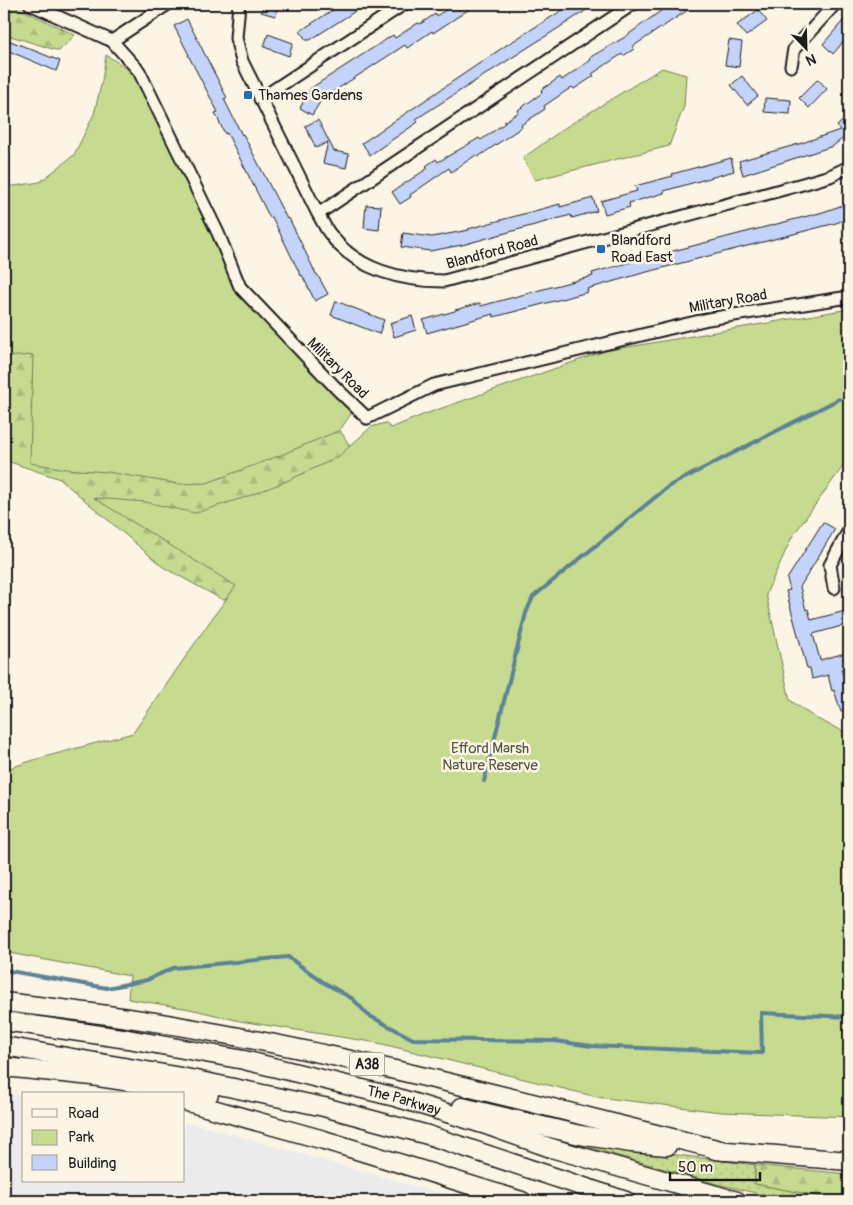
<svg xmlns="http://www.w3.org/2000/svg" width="853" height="1205" font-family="Pangolin,sans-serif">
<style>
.built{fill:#ebebeb}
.grass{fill:url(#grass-dots);stroke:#717c56}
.forest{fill:url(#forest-firs);stroke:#717c56}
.green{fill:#c6db90;stroke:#717c56}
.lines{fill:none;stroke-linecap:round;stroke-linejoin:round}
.stream{stroke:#5b8295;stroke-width:4}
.building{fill:#c4d3fa;stroke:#1c1c1c}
.minor-casing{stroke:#1c1c1c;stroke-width:15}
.highway-casing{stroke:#1c1c1c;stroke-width:21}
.minor{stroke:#fcf5e5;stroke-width:11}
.highway{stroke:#fcf5e5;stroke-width:18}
.poi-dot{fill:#1f6fb2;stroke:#fcf5e5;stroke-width:2}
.labels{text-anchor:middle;stroke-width:5;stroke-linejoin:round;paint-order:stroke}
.shield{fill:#fcf5e5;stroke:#5f5d58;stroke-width:1}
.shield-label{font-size:14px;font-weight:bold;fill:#1c1c1c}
.poi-label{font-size:15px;fill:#1c1c1c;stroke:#fcf5e5;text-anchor:start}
.street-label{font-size:15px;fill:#1c1c1c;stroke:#fcf5e5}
.park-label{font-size:15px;fill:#4f553f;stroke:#fcf5e5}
</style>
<defs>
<pattern id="grass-dots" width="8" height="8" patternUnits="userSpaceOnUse" patternTransform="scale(1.25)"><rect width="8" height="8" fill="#c6db90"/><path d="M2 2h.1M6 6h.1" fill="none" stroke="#aabb7c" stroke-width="1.8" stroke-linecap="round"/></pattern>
<pattern id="forest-firs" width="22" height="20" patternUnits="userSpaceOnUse" patternTransform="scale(1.25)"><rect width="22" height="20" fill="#c6db90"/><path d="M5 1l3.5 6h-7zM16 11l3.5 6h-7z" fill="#aabb7c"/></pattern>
</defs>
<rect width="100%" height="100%" fill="#fcf5e5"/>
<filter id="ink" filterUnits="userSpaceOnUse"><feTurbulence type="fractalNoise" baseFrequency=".02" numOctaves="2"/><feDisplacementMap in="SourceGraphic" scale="10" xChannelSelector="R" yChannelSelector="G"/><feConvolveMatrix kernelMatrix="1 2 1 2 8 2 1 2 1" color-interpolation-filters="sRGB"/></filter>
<g filter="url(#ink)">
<path class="built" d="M4,1094l20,1v86h160v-58l18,3 266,75h-464z"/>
<path class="grass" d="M574,1138l73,13 108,14v19l94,17h-60l-72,-17 -144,-41z"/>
<path class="forest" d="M4,4h6l65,31 -16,16 -55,-17z
M4,231l314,165 36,56 -106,142 -25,6 -60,-33 -103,-88 -56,-19z
M755,1165l94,9v26l-31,-4 -63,-12z"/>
<path class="green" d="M106,55l30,19 77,158 23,57 117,122 -13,19 -59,25 -74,28 -28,1 -72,-12 -41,-3 -36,-6 3,-108 -29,2v-171h10l26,-4 34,-27 20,-41 8,-33z
M662,68l24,7 -2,31 -15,40 -134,34 -12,-22 43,-31z
M849,309v149l-57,79 -26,57 24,106 25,18 34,16v383l-128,-5 -124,-15 -219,-54 -138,-22 -50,-12 -62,-10 2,-23 -126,-24v-182l33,-11 96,-26 80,-116 23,-31 -142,-88 51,4 50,11 51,-16 41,-16 51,-24 33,-30 14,-4 6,5 34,-14 180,-63z"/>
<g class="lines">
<path class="stream" d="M484,781l42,-168 7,-16 136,-111 170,-87
M4,970l103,18 40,-8 26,-12 115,-11 35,25 30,17 15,16 45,24 142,2 37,5 170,7 -1,-40 88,4"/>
</g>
<path class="building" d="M264,4h15l-4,12 -14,-4z
M342,4h11l4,6 -47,30h-4l-6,-9z
M455,4h22l-44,29 -1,-2 -25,17 -2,-3 -83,54 -10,16 -12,-7 11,-20 82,-53 2,3 23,-15 2,1 15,-10 1,2z
M572,4h24l-180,115 2,3 -48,33 -8,-12 143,-97z
M670,4h27l-65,43 2,2 -11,7 -1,-2 -30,20 2,2 -20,13 -2,-2 -28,19 1,3 -24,16 1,2 -44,30 -2,-2 -25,17 -2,-4 -39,27 1,2 -11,7 -8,-12 36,-24 -2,-2 10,-7 2,3 41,-24 2,2 24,-17 -1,-1 15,-10 -1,-2 24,-17 -1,-3 19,-13 2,3 14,-10 15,-10 -2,-2 36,-21z
M758,10l9,11 -21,15 -9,-11z
M849,14v21l-16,19 -10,-10z
M187,19l40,79 -3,1 18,36 1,-1 44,85 2,-1 27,56h1l11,20 -13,7 -13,-26 -1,1 -29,-59 -2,1 -43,-85 -2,1 -10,-21 3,-1 -30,-57h1l-15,-29z
M268,34l25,9 -4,13 -25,-9z
M8,40l52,21 -4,10 -52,-22z
M729,40l13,2 -3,25 -14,-2z
M742,76l16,20 -11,9 -16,-20z
M818,79l9,10 -18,19 -10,-10z
M765,98l26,2 -1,14 -26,-2z
M849,115v26l-3,-5 -13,10 -90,29 -4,-14 63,-18 38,-13 -3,-4z
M318,120l16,31 15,3 -3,14 -23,-5 5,-21 -12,6 -11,-22z
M731,158l3,13 -70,20v2l-35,10 1,4 -25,7 -4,-13 36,-10 -2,-5 38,-10 -1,-2z
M593,198l4,13 -25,7 -1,-3 -109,30 -32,6 -29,-4 2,-14 29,4 37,-7 -1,-1 92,-25v3z
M849,203v15l-13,5 -193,50 -56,16 1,3 -94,25 -1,-3 -66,19 -4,-13 32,-9v-1l25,-7 1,3 70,-19 42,-11 -1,-3 35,-10 196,-51z
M366,205l15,1 -2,24 -15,-2z
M336,301l48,19 -5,14 -48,-19z
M412,316l4,14 -22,7 -4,-14z
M823,522l12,7 -35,58 6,23 2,-1 3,11 38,-10v14l-36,10 7,26 29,-8v15l-8,2 5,18h2l1,7v15l-8,3 -7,-22 -2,1 -4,-16 -16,4 -2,-11h-3l-21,-77 4,-1 -3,-11z"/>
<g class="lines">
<g class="minor-casing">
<path id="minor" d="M30,4l82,37 27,30 79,162 22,54 97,102 30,29 67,-33 274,-66 141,-22
M239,4l-3,34 6,23 76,153c4,6 7,14 12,20 26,36 72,47 114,47l355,-96 31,-9 19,-9
M112,41l56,-37
M791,66l3,-17 41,-45
M260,99l144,-95
M318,214l315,-210
M834,588l-4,-23 19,-35"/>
</g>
<g class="highway-casing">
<g id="highway">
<path d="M4,1002c60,7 120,14 180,25 182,31 361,80 541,124"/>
<path id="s1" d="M4,1021l124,18 116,21 151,37 94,29 62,22 186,53"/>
<path d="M4,1046l177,31 143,30 104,28 198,66"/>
<path d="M4,1067l88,9 117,18"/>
<path d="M184,1101l140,39 198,61"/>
<path d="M462,1107l118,28 51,8 36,3"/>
<path d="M715,1150l134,11"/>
</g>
</g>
<use href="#minor" class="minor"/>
<use href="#highway" class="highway"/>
</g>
</g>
<g class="poi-dot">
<rect x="243" y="90" width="10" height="10" rx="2.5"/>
<rect x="596" y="244" width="10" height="10" rx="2.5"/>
</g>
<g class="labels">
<rect class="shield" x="349.5" y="1052.5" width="35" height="23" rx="4"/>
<g class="shield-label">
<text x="367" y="1069">A38</text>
</g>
<g class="poi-label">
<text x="258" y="100">Thames Gardens</text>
<text x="611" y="245">Blandford<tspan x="611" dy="17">Road East</tspan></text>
</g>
<g class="street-label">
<text transform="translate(492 252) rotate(-15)" y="5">Blandford Road</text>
<text transform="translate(728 301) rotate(-10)" y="5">Military Road</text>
<text transform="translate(338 368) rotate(45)" y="5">Military Road</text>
<text dy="5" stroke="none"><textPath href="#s1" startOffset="408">The Parkway</textPath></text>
</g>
<g class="park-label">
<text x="490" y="753">Efford Marsh<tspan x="490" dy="17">Nature Reserve</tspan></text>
</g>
</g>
<rect width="853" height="1205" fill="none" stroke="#fcf5e5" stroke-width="20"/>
<rect x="10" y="10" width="833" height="1185" fill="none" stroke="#1c1c1c" stroke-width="2" filter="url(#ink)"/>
<rect x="22" y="1092" width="162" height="90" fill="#fcf5e5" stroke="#a29e95"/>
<rect x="32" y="1109" width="25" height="8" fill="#fcf5e5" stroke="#a29e95"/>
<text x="68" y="1118" font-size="15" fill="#1c1c1c">Road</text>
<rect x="32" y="1130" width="25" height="15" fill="#c6db90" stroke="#a29e95"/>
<text x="68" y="1142" font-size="15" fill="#1c1c1c">Park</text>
<rect x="32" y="1155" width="25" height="15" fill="#c4d3fa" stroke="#a29e95"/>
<text x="68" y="1168" font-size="15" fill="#1c1c1c">Building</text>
<g transform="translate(806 48) rotate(157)" stroke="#fcf5e5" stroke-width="4" paint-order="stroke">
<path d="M0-4L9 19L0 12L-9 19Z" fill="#1c1c1c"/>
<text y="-8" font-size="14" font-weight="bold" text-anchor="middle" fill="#1c1c1c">N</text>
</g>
<path d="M670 1172v8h90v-8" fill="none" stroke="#1c1c1c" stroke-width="2.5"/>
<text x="678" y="1172" font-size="15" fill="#1c1c1c" stroke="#fcf5e5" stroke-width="4" paint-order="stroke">50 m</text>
</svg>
